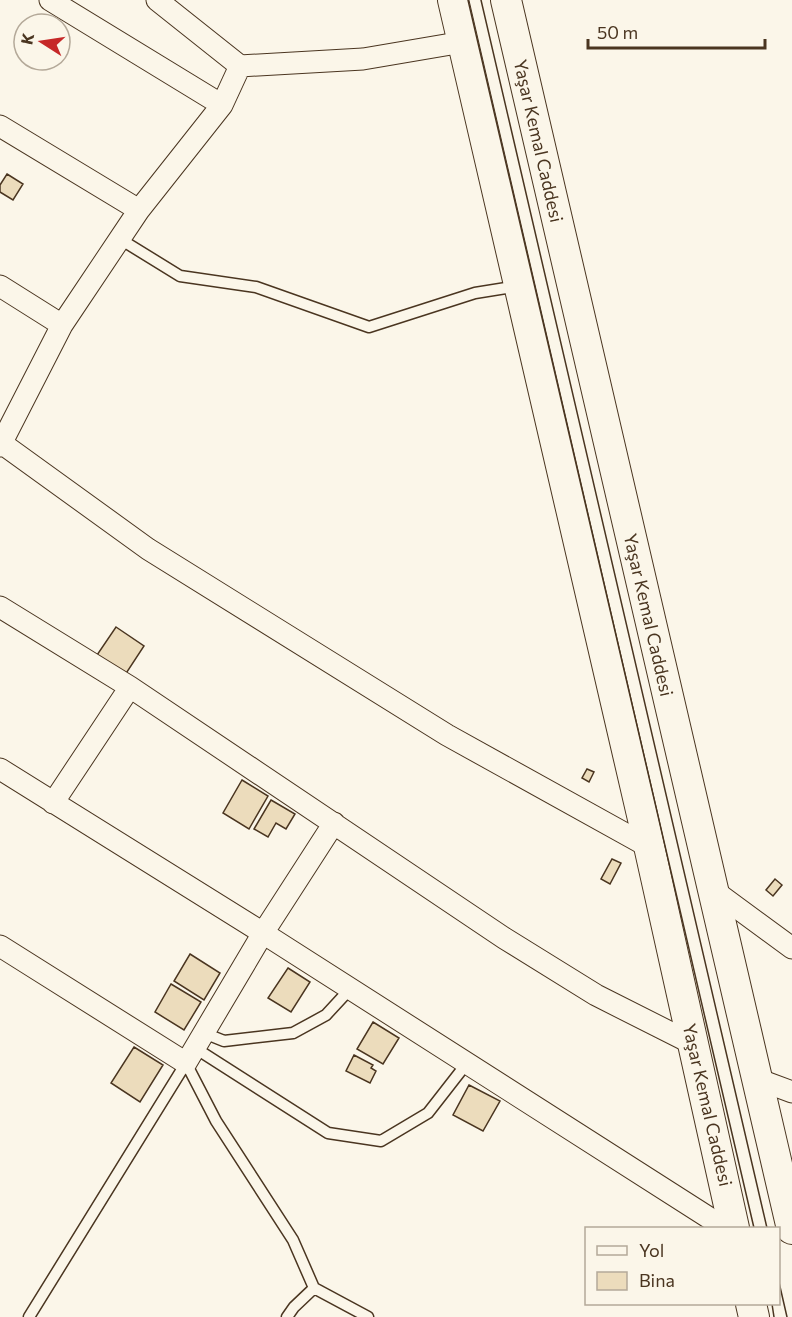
<svg xmlns="http://www.w3.org/2000/svg" width="792" height="1317" font-family="Commissioner,sans-serif">
<style>
.building{fill:#ecdcbc;stroke:#4a3520;stroke-width:1.5}
.lines{fill:none;stroke-linecap:round;stroke-linejoin:round}
.lane-casing{stroke:#4a3520;stroke-width:13}
.street-casing{stroke:#4a3520;stroke-width:23}
.secondary-casing{stroke:#4a3520;stroke-width:32}
.lane{stroke:#fbf6e9;stroke-width:10}
.street{stroke:#fbf6e9;stroke-width:21}
.secondary{stroke:#fbf6e9;stroke-width:30}
.tram{stroke:#4a3520;stroke-width:1.5}
.labels{text-anchor:middle;stroke-width:4.5;stroke-linejoin:round;paint-order:stroke}
.street-label{font-size:18px;fill:#4a3520;stroke:#fbf6e9}
</style>
<rect width="100%" height="100%" fill="#fbf6e9"/>
<path class="building" d="M7,174l16,10 -10,16 -13,-8v-7z
M116,627l28,19 -19,29 -28,-20z
M587,769l7,3 -5,10 -7,-4z
M242,780l26,16 -19,33 -26,-16z
M271,800l24,14 -9,15 -10,-6 -8,14 -14,-8z
M612,859l9,4 -11,21 -9,-5z
M775,879l7,6 -9,11 -7,-6z
M190,954l30,19 -16,27 -30,-19z
M288,968l22,14 -19,30 -23,-14z
M171,984l30,18 -17,28 -29,-18z
M373,1022l26,16 -16,26 -26,-15z
M134,1047l29,18 -23,37 -29,-19z
M354,1055l19,10 -2,3 5,3 -6,12 -24,-12z
M469,1085l31,16 -17,30 -30,-16z"/>
<g class="lines">
<g class="lane-casing">
<path id="lane" d="M120,239l60,37 76,11 113,40 106,-34 44,-7
M204,1033l20,8 69,-8 33,-18 24,-26
M195,1048l133,85 53,8 47,-28 39,-50
M186,1063l30,58 77,119 21,48 -20,19 -7,10
M314,1288l54,29
M29,1317l157,-254"/>
</g>
<g class="street-casing">
<path id="street" d="M50,0l172,105
M157,0l83,66 123,-7 100,-17
M0,126l139,84
M0,286l62,39
M0,442l148,107 299,186 202,112
M0,446l62,-121 77,-115 83,-105 18,-39
M0,607l130,80 374,251 92,57 97,49
M0,769l263,164 462,295
M53,803l77,-116
M713,890l79,58
M0,946l186,117 77,-130 71,-110
M757,1079l35,13"/>
</g>
<g class="secondary-casing">
<path id="secondary" d="M453,0l190,819 91,409
M506,0l286,1229
M751,1304l3,13"/>
</g>
<use href="#lane" class="lane"/>
<use href="#street" class="street"/>
<use href="#secondary" class="secondary"/>
<path class="tram" d="M468,0l286,1228
M481,0l286,1228
M778,1278l9,39
M772,1304l2,13"/>
</g>
<g class="labels">
<g class="street-label">
<text transform="translate(538 141) rotate(77)" y="6">Yaşar Kemal Caddesi</text>
<text transform="translate(648 615) rotate(77)" y="6">Yaşar Kemal Caddesi</text>
<text transform="translate(707 1105) rotate(77)" y="6">Yaşar Kemal Caddesi</text>
</g>
</g>
<rect x="585" y="1227" width="195" height="78" fill="#fbf6e9" stroke="#b4a999" stroke-width="1.5"/>
<rect x="597" y="1246" width="30" height="9" fill="#fbf6e9" stroke="#b4a999" stroke-width="1.5"/>
<text x="639" y="1257" font-size="18" fill="#4a3520">Yol</text>
<rect x="597" y="1272" width="30" height="18" fill="#ecdcbc" stroke="#b4a999" stroke-width="1.5"/>
<text x="639" y="1287" font-size="18" fill="#4a3520">Bina</text>
<g transform="translate(42 42) rotate(282)"><circle r="28" fill="#fbf6e9" stroke="#b4a999" stroke-width="1.5"/>
<path d="M0-4.5L10 22L0 15L-10 22Z" fill="#c62828"/>
<text y="-9" font-size="16" font-weight="bold" text-anchor="middle" fill="#4a3520">K</text>
</g>
<path d="M588 39v9h177v-9" fill="none" stroke="#4a3520" stroke-width="3"/>
<text x="597" y="39" font-size="18" fill="#4a3520" stroke="#fbf6e9" stroke-width="4.5" paint-order="stroke">50 m</text>
</svg>
